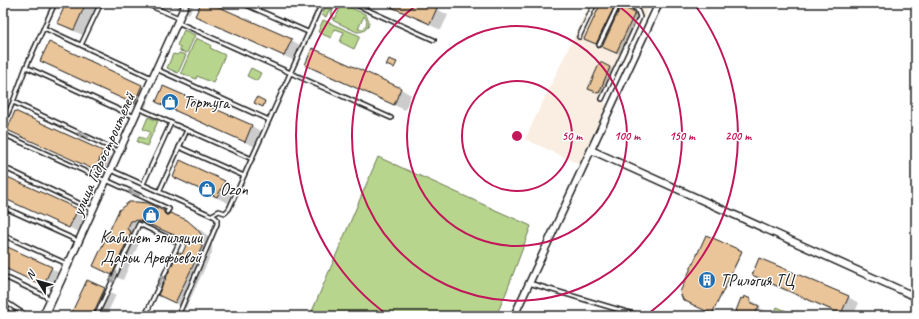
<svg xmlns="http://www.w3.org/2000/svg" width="919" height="319" font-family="Caveat,sans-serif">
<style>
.built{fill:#f9eee1}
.green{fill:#b8d58d;stroke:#6a7854;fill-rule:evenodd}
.shadow{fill:#0003}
.building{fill:#eac59a;stroke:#1c1c1c}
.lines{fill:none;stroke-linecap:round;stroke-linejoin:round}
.service-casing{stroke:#1c1c1c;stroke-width:6}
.minor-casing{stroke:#1c1c1c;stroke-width:9}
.service{stroke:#fff;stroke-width:3}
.minor{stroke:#fff;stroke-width:6}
.oneway{stroke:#999}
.ring{fill:none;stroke:#c2185b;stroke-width:2}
.labels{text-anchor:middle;stroke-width:3;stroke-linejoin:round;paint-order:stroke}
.poi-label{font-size:17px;fill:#1c1c1c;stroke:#fff;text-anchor:start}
.street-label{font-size:17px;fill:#1c1c1c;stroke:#fff}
.centre{fill:#c2185b;stroke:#fff;stroke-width:2}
.ring-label{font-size:12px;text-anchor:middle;font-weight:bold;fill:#c2185b;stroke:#fff;stroke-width:3;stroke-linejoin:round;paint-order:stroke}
</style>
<rect width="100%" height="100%" fill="#fff"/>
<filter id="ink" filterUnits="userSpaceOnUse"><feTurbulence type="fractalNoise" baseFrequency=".025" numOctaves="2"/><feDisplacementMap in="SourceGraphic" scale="8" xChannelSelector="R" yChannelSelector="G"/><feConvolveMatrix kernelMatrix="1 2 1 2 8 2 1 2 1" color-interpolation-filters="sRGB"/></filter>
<g filter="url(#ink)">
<path class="built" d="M590,3h61l-47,99 3,2 -28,60 -54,-25z"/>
<path class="green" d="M327,3h5l-6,14 -4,-2z
M339,4h3l23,10c8,9 3,18 -8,18l-23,-11 -2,-2 -2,-6 3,-6zM339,6h2l-6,13c-5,-5 -3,-11 4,-13zM364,16c4,5 3,9 -1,13h-5z
M323,20l37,16 -6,13 -14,-7 4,-10 -9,-3 -4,9 -13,-6z
M184,30l11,5 -8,18 -7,-2v-4l-3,-2z
M196,38l15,7 -1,3 15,7 -12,28 -16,-7 -1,3 -15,-6z
M179,53l7,2 -8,18 -11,-5 6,-14 4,1z
M251,68l10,5 -4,8 -10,-5z
M148,117l10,4 -11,25 -10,-4 2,-5 7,2 4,-7 -7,-3z
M378,157l153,69 -25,67 -10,23h-186z
M777,307l21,9h-25z"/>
<path class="shadow" d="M67,3h29l3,1 -14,32 -16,-7 -10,-6z
M164,3h31l-6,11z
M202,3h6l83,37 11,6 -7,15 -88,-39 -10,-6z
M381,3h44l23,12 -7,15z
M602,3h11l5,3 -19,39 -11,-5z
M622,7l16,8 -18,39 -14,-6z
M49,44l93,42 10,6 -7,17 -93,-42 -11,-6z
M313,50l88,39 10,6 -6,15 -89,-39 -10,-6z
M600,63l13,6 -11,25 -10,-4z
M164,87l88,39 10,6 -6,15 -88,-39 -11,-6z
M8,129l95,23 9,5 -8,17 -86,-39z
M3,176l75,34 9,6 -8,16 -76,-34z
M174,177l51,4 10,7 -7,15 -43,-20z
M120,211h44l6,4 17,6 11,7 9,7 5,6v12l-26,55 -16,-7 12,-46 5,-10 -3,-5 -34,-14h-9l-4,10 4,3 -18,41 -18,-8 -10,-6z
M707,236l35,17 -29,60 -30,-14z
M3,246l48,22 10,6 -8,16 -50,-22z
M753,275l95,22 11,6 -6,13h-9l-81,-35z
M88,281l28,14 -10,21h-35z
M751,300l10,6 -1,2 9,5 -2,3h-32z
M151,312l9,4h-11z"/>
<path class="building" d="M66,3h20l-12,27 -17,-7z
M201,3h9l82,36 -8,17 -89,-40z
M382,3h45l10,5 -7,16z
M601,3h15l-20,41 -12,-5z
M621,6l14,7 -19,40 -14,-6z
M49,42l93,43 -8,19 -94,-43z
M312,48l89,40 -7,17 -89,-40z
M389,59l8,3 -3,6 -8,-3z
M600,62l10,5 -11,26 -11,-4z
M163,86l89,39 -7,17 -89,-40z
M257,97l8,4 -2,6 -9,-4z
M15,111l88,40 -8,19 -88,-40z
M180,160l45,21 -8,16 -44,-20z
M3,175l75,34 -9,19 -66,-30z
M129,202h8l10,1 17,8v2l2,2h2l2,-2 17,7 9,8 5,6 1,13 -27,56 -17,-8 20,-43 4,2 4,-9 -5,-7 -42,-18 -8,1 -4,8 4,3 -19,43 -19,-9 26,-56z
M706,235l36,16 -30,63 -29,-14 -3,-8z
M3,245l49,22 -9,19 -40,-19z
M759,258l90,38 -8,18 -89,-39z
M87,280l18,8 -13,28h-22z
M744,296l7,3 -1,3 9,4 -5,10h-20l7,-18 2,1z"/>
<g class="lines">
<g class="service-casing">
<path id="service" d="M144,3l35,15
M242,3l66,29
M352,3l82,37
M177,22l214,96
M44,28l108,50
M579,37l16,-34
M81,45l20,-42
M599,45l20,-42
M26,67l29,-64
M156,69l113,51
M602,99l38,-82 -3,-8 -13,-6
M13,102l13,-35 109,50
M138,108l114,51
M3,124l10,-22 105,49
M3,134l101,46
M179,147l65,29
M3,167l88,42
M111,170l104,47 2,2v5l-39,92
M106,180l63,29 -2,3
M143,184l28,-61
M159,192l28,-62
M3,207l73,33
M212,215l7,-4 6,2 4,-4 93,-206
M3,235l62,28
M3,276l46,22
M529,283l111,33
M3,300l24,16
M41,316l26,-56
M96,316l43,-92 40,19 -34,73"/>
</g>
<g class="minor-casing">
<path id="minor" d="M591,150l325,147
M3,311l6,5
M45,316l141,-313
M514,316l145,-313"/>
</g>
<use href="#service" class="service"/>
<use href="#minor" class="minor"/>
</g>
<defs><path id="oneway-shaft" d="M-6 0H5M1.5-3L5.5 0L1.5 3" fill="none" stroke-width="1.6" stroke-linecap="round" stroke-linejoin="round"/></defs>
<g class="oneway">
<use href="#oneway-shaft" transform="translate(83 135) rotate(-155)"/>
<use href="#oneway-shaft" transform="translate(134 193) rotate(-155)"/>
<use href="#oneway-shaft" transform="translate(114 277) rotate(115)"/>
<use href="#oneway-shaft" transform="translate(161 281) rotate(-65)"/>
</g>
</g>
<g class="ring">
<circle cx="517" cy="136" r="55"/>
<circle cx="517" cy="136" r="110"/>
<path d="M615 3A165 165 0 1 1 419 3"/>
<path d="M389 316A221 221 0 0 1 339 5M695 5A221 221 0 0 1 645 316"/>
</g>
<defs>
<g id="shop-disc" transform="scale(0.9)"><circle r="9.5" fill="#1f6fb2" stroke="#fff"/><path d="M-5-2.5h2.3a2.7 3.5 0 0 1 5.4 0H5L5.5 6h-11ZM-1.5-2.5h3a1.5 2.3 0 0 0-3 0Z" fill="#fff"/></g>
<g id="building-disc" transform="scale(0.9)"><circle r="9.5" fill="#1f6fb2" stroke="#fff"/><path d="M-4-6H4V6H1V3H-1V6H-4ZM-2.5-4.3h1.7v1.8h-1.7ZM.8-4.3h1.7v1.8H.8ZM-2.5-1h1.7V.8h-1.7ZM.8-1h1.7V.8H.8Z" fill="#fff"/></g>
</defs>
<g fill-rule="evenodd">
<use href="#shop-disc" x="170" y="102"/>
<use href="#shop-disc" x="207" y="189"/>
<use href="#shop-disc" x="151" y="215"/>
<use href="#building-disc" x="707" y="280"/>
</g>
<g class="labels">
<g class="poi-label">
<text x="183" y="108">Тортуга</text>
<text x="220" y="195">Ozon</text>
<text x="151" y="243" text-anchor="middle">Кабинет эпиляции<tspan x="151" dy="20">Дарьи Арефьевой</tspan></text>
<text x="720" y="286">ТРилогия ТЦ</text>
</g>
<g class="street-label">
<text transform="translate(103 154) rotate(-66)" y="6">улица Гидростроителей</text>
</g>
</g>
<circle cx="517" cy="136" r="6" class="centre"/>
<g class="ring-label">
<text x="572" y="140">50 m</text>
<text x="627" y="140">100 m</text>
<text x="682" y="140">150 m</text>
<text x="738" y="140">200 m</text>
</g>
<rect width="919" height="319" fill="none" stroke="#fff" stroke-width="16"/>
<rect x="8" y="8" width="903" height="303" fill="none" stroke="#1c1c1c" stroke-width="1.5" filter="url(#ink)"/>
<g transform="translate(38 281) rotate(307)" stroke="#ffffff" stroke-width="3" paint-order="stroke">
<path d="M0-3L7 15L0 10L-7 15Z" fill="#1c1c1c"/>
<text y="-6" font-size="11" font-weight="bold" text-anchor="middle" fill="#1c1c1c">N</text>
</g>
</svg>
